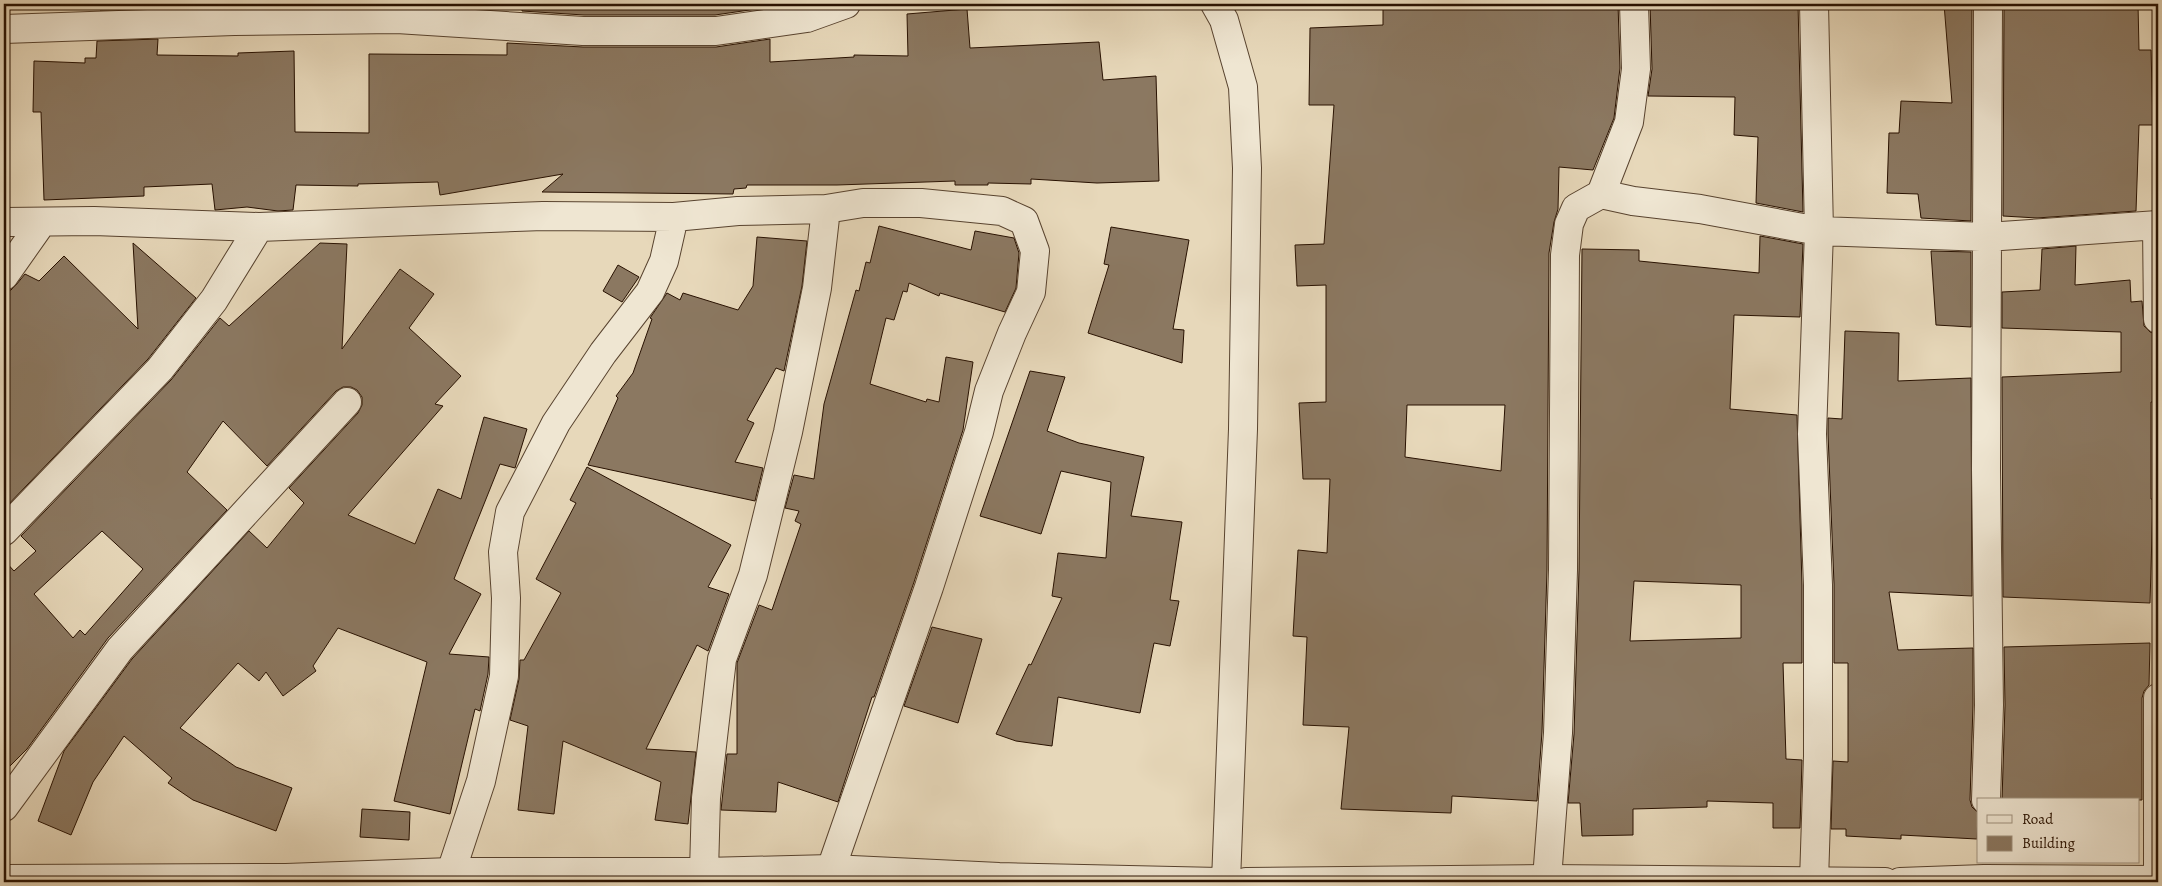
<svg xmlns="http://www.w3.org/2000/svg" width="2162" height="886" font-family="Alegreya,serif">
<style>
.building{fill:#8b7861;stroke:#281101;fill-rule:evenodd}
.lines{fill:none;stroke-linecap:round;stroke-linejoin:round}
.minor-casing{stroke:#58432f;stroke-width:30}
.tertiary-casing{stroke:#58432f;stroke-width:30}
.minor{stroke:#efe6d2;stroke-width:28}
.tertiary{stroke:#efe6d2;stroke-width:28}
</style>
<rect width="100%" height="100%" fill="#e7d8ba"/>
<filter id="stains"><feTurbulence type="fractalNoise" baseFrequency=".004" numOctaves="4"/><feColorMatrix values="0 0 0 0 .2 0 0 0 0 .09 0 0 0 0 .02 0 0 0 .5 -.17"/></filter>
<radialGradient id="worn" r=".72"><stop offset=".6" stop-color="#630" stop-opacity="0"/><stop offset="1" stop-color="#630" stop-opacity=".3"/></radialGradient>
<path class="building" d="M100,4h60v4l-60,2z
M522,4h249l-1,3 -55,8h-131l-62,-4z
M1383,4h235l2,64 -6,50 -21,52 -34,-3 -1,42 -4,13 -5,31 -2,317 -5,162 -5,69 -85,-5 -1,17 -110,-4 8,-82 -46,-2 4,-88 -14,-1 5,-86 29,3 3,-74h-27l-4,-76 27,-1v-117l-29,1 -2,-41 29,-1 10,-139h-25l1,-77 73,-3zM1407,405h98l-4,66 -96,-14z
M1650,4h148l5,208 -47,-9 2,-66 -24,-2 1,-38 -87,-1 4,-27z
M1944,4h28l-1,217 -50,-3 -3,-24 -31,-1 2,-60h10l2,-32 51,2z
M2004,4h134l1,46h12l2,75h-14l-3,86 -99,7 -34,-2z
M967,9l3,39 129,-6 4,38 53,-4 3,105 -62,2 -66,-4v5l-43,-1v2h-33v-4l-118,4h-90l-1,3 -12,1 -1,5 -191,-2 21,-18 -123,21 -2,-13 -80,2v2l-62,-1 -3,25 -15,1 -31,-4 -32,3 -3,-26 -68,3v9l-100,4 -3,-88h-8l1,-51 51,2v-5h11l1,-17 61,-2 -1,16 81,1v-3l56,-2 1,81 74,1v-79l138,1v-12l76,4h133l54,-8v23l84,-5v-2l54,1 -1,-42z
M879,226l92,24 4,-19 39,7 5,15 -3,35 -11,24 -65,-19 -1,3 -30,-13 -2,9 -4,-1 -9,29 -8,-2 -16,66 56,18 1,-3 12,3 7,-45 27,5 -10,68 -49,152 -40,115h-2l-34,105 -60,-20 -2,30 -55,-2 6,-56h10v-91l22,-58 13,5 29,-86 -6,-3 4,-10 -14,-3 9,-33 20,4 10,-75 32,-114 3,1 7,-29 4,1z
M1111,227l78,13 -16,89 11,1 -2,33 -94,-30 21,-68 -5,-1z
M1760,236l43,8 -3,73 -66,-2 -4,94 67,6 5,170v78h-19l3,96 16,1 -2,68h-27v-25l-66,-2v6l-74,2v26l-51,1 -2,-33h-12l6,-69 5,-164 3,-321 57,1v11l120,12zM1634,581l107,4v53l-111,3z
M757,237l50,4 -5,45 -18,85 -8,-3 -29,52 7,3 -19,39 28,6 -8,33 -167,-36 30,-67 -2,-2 17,-23 19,-54 -2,-1 17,-25 13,7 3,-7 55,17 15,-24z
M133,243l63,55 -48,61 -144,150v-218l7,-1 5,-5 9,-11 14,7 25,-25 74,73z
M320,243l27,1 -5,105 58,-80 34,25 -25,34 52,48 -26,28 8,2 -95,109 67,29 23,-55 23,10 23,-82 43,12 -12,39 -15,-4 -46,115 27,15 -32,60 40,3 -1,17 -8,37 -5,-2 -25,105 -56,-13 33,-139 -89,-34 -25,38 3,5 -33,25 -17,-24 -7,9 -21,-18 -58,65 56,39 56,21 -16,43 -83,-31 -25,-17 4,-5 -48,-42 -31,46 -22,53 -33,-14 26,-70 68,-92 117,-128 18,17 37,-45 -15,-15 69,-75 4,-8v-8l-5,-7 -6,-3h-8l-7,4 -69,75 -44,-45 -36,51 40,38 -119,128 -81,111 -23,23v-212l10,11 22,-20 -15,-15 150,-156 49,-62 9,8zM102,531l41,38 -58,66 -5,-5 -7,8 -39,-44z
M2076,246l-1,39 55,-5 1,22 11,-1 2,25 6,6 8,3 -3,67h-4v97h2l-3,104 -147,-6 -1,-220 119,-5v-40l-119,-4v-36l38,-2 2,-41z
M1931,251l40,1v75l-35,-2z
M618,265l21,12 -17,25 -19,-11z
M1845,331l54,2 -1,48 73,-3 1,218 -83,-4 9,58 75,-2v57l-3,95 2,7 6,6 -1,26 -76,-4v4l-55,-3v-7h-15l2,-68 15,1v-99h-14v-79l-6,-150v-16l14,1z
M1030,371l35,6 -18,54 32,12 65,14 -13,59 51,6 -12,78 9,1 -9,45 -16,-3 -14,70 -82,-16 -6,49 -36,-5 -20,-7 33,-70 2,1 31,-67 -10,-2 6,-43 48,5 5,-76 -50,-11 -20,63 -61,-18z
M587,467l144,78 -23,42 21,7 -21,57 -11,-6 -51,104 50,3 -8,72 -33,-4 6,-38 -98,-41 -9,73 -36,-4 10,-84 -18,-6 9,-41 1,-19h4l37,-67 -25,-14 40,-76 -6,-3z
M932,627l50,12 -24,84 -54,-17z
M2150,643l-1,42 -5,6 -2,7v102h-140l3,-95 -1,-58z
M362,809l48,3 -1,28 -49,-3z"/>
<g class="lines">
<g class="minor-casing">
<path id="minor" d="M4,29l230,-8 163,-2 186,12h133l91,-13 39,-14
M1601,194l32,7 67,8 119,22 168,6 171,-12
M4,222l90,-1 165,6 284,-11 131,1 64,-6 88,-2 37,-6h58l81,8 22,10 11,30 -4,41 -19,41 -23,58 -10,41 -50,155 -98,282
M2157,225l1,94
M4,276l38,-54
M4,531l156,-162 54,-69 45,-73
M1986,800l3,-95 -3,-235 2,-466
M4,807l116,-158 227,-247
M451,872l30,-91 23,-105 2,-78 -3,-46 7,-40 46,-89 47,-70 47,-61 14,-31 10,-44
M704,872l2,-74 16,-139 31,-84 35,-143 29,-144 9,-79
M1547,879l11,-146 5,-163 2,-315 4,-31 7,-16 25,-14 28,-72 7,-53 -2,-65
M2158,880v-182
M1814,881l4,-125v-171l-6,-151 7,-203 -5,-227"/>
</g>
<g class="tertiary-casing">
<path id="tertiary" d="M1215,4l9,16 19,67 4,81 -4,261 -17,453
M4,879l282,-1 165,-6h253l127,-3 168,8 220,5
M1246,882l301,-3 338,3
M1900,882l84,-3 174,1"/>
</g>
<use href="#minor" class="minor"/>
<use href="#tertiary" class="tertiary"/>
</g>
<rect width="2162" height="886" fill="none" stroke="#e7d8ba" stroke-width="20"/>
<rect x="5" y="5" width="2152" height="876" fill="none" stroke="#281101" stroke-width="2.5"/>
<rect x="10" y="10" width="2142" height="866" fill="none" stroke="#281101"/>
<rect x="1977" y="798" width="162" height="65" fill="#efe6d2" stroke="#9f917e"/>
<rect x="1987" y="815" width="25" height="8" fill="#efe6d2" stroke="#9f917e"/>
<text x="2022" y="824" font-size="15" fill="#281101">Road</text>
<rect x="1987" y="836" width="25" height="15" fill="#8b7861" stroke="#9f917e"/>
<text x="2022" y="848" font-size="15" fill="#281101">Building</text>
<rect width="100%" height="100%" filter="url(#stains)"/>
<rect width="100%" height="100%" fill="url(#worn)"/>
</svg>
